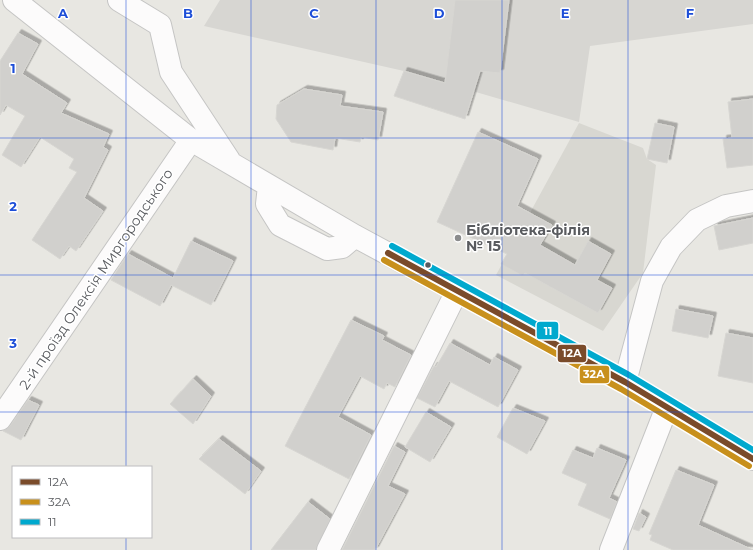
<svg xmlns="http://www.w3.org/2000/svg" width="753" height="550" font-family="Montserrat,sans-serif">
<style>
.industrial{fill:#d7d6d2}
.education{fill:#d8d7d1}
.building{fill:#d1d0cd;stroke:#d7d6d2;filter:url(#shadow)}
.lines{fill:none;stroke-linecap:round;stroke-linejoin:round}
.minor-casing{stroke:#c5c5c4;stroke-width:24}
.minor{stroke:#fcfbfb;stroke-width:22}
.bus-1-casing{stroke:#fff;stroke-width:9}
.bus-2-casing{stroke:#fff;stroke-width:9}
.bus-3-casing{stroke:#fff;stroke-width:9}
.bus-1{stroke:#7a4b2a;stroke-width:6}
.bus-2{stroke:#c8901c;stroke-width:6}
.bus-3{stroke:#00a9ce;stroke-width:6}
.grid{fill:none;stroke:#1d4ed8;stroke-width:1;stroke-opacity:0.55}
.poi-dot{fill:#8b8c8d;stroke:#fff;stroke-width:1.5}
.bus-dot{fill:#595b5f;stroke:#fff;stroke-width:1.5}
.labels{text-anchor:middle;stroke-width:3;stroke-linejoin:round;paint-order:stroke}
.poi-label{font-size:14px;font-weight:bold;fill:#595b5f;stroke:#fff;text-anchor:start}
.street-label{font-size:14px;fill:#595b5f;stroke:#fff}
.grid-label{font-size:13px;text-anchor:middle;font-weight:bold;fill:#1d4ed8;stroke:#fff;stroke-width:3;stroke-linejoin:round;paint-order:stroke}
.line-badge{stroke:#fff;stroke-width:1.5}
.badge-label{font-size:11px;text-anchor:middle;font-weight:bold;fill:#fff}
</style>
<defs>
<filter id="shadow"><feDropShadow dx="3.5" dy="-3.5" stdDeviation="0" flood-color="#0004"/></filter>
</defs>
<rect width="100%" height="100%" fill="#e8e7e2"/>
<path class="industrial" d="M220,0h533v24l-163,22 -11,76 -175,-51 -200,-45z"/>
<path class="education" d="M579,123l64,25 4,11 9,6 -13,108 -40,58 -107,-56z"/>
<path class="building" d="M455,0h54l-9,73 -20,-2 -15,48 -71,-23 10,-25 41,12z
M18,33l20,11 -16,30 45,29 -6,10 48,21 -6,13 5,3 -24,48 19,13 -27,40 -7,-5 -9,13 -28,-19 45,-68 -8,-4 5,-9 -34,-22 -19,30 -19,-12 23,-39 -19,-11 -6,10v-54z
M304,89l38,6 -2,11 43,6 -5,28 -17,-3 -1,5 -25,-4 -2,12 -42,-8 -15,-23 1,-14z
M753,99v66l-26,3 -4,-29 9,-1 -4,-36z
M655,123l19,4 -7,36 -20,-4z
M478,132l60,27 -21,47 35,19 -12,20 35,20 13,-24 23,13 -14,26 15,8 -14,25 -73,-40 -2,3 -22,-12 6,-10 -70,-32z
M753,218v25l-34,7 -5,-24z
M191,241l42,20 -22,44 -40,-20 -11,21 -49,-26 17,-26 45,24z
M676,309l37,7 -5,22 -36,-7z
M351,320l33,16 -2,4 29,15 -16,32 -8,-4 -3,6 -24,-13 -22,41 33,18 -22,44 -64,-33z
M726,333l27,5v45l-35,-7z
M450,343l40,22 4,-8 24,13 -20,37 -49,-26 -14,26 -18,-9 17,-32 2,1z
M193,379l18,17 -18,28 -23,-20z
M28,400l11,5 -18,35 -18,-9 7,-5z
M513,408l32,13 -18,33 -30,-17z
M426,412l25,15 -21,35 -25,-15z
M219,439l42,32 -16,23 -46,-35z
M394,446l11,6 -17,34 17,8 -30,56h-33z
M597,448l29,12 -17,38 8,4 -7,17 -32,-14 9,-21 -25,-11 11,-23 20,8z
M676,470l38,15 -16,40 55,25h-80l-23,-10 2,-5 -3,-1z
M308,502l22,17 -14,31h-45z
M639,513l7,4 -7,14 -6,-2z"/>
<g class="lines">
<g class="minor-casing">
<path id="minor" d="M14,0l177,140 164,96 270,146 128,77
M119,0l41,25 11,47 58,88
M269,186l-2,18 13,21 47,24 15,-2 13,-11
M625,382l27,-101 19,-34 26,-27 29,-14 27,-5
M0,419l191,-279
M328,550l129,-259
M611,550l56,-143"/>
</g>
<use href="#minor" class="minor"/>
<g class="bus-1-casing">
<path id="bus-1" d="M388,253l237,129 128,77"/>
</g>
<g class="bus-2-casing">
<path id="bus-2" d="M384,260l237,129 128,77"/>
</g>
<g class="bus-3-casing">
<path id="bus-3" d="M392,246l237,129 124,75"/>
</g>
<use href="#bus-1" class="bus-1"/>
<use href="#bus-2" class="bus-2"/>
<use href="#bus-3" class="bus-3"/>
</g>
<path class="grid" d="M126,0v467M251,0v550M376,0v550M502,0v550M628,0v550M0,138h753M0,275h753M0,412h753M126,537v13"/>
<circle class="poi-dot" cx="458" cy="238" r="4"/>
<circle class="bus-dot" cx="428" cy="265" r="3.5"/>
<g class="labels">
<g class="poi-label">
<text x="466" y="235">Бібліотека-філія<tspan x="466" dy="16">№ 15</tspan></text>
</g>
<g class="street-label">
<text transform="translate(96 279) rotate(-56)" y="5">2-й проїзд Олексія Миргородського</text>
</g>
</g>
<g class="grid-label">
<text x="63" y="18">A</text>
<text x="188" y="18">B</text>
<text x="314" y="18">C</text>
<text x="439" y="18">D</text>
<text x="565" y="18">E</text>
<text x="690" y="18">F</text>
<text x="13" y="73">1</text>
<text x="13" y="211">2</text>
<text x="13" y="348">3</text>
</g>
<g class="line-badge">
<rect x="536" y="321" width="23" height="19" rx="4" fill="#00a9ce"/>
<rect x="557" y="344" width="30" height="19" rx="4" fill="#7a4b2a"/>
<rect x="579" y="365" width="31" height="19" rx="4" fill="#c8901c"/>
</g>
<g class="badge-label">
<text x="548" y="335">11</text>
<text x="572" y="357">12А</text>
<text x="594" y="378">32А</text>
</g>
<rect x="12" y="466" width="140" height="72" fill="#ffffff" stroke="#bdbdbf"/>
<rect x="20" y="479" width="20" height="6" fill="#7a4b2a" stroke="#bdbdbf"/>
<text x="48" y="486" font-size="12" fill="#595b5f">12А</text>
<rect x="20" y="499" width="20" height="6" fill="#c8901c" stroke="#bdbdbf"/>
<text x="48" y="506" font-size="12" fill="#595b5f">32А</text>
<rect x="20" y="519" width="20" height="6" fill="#00a9ce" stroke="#bdbdbf"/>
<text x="48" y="526" font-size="12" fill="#595b5f">11</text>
</svg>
